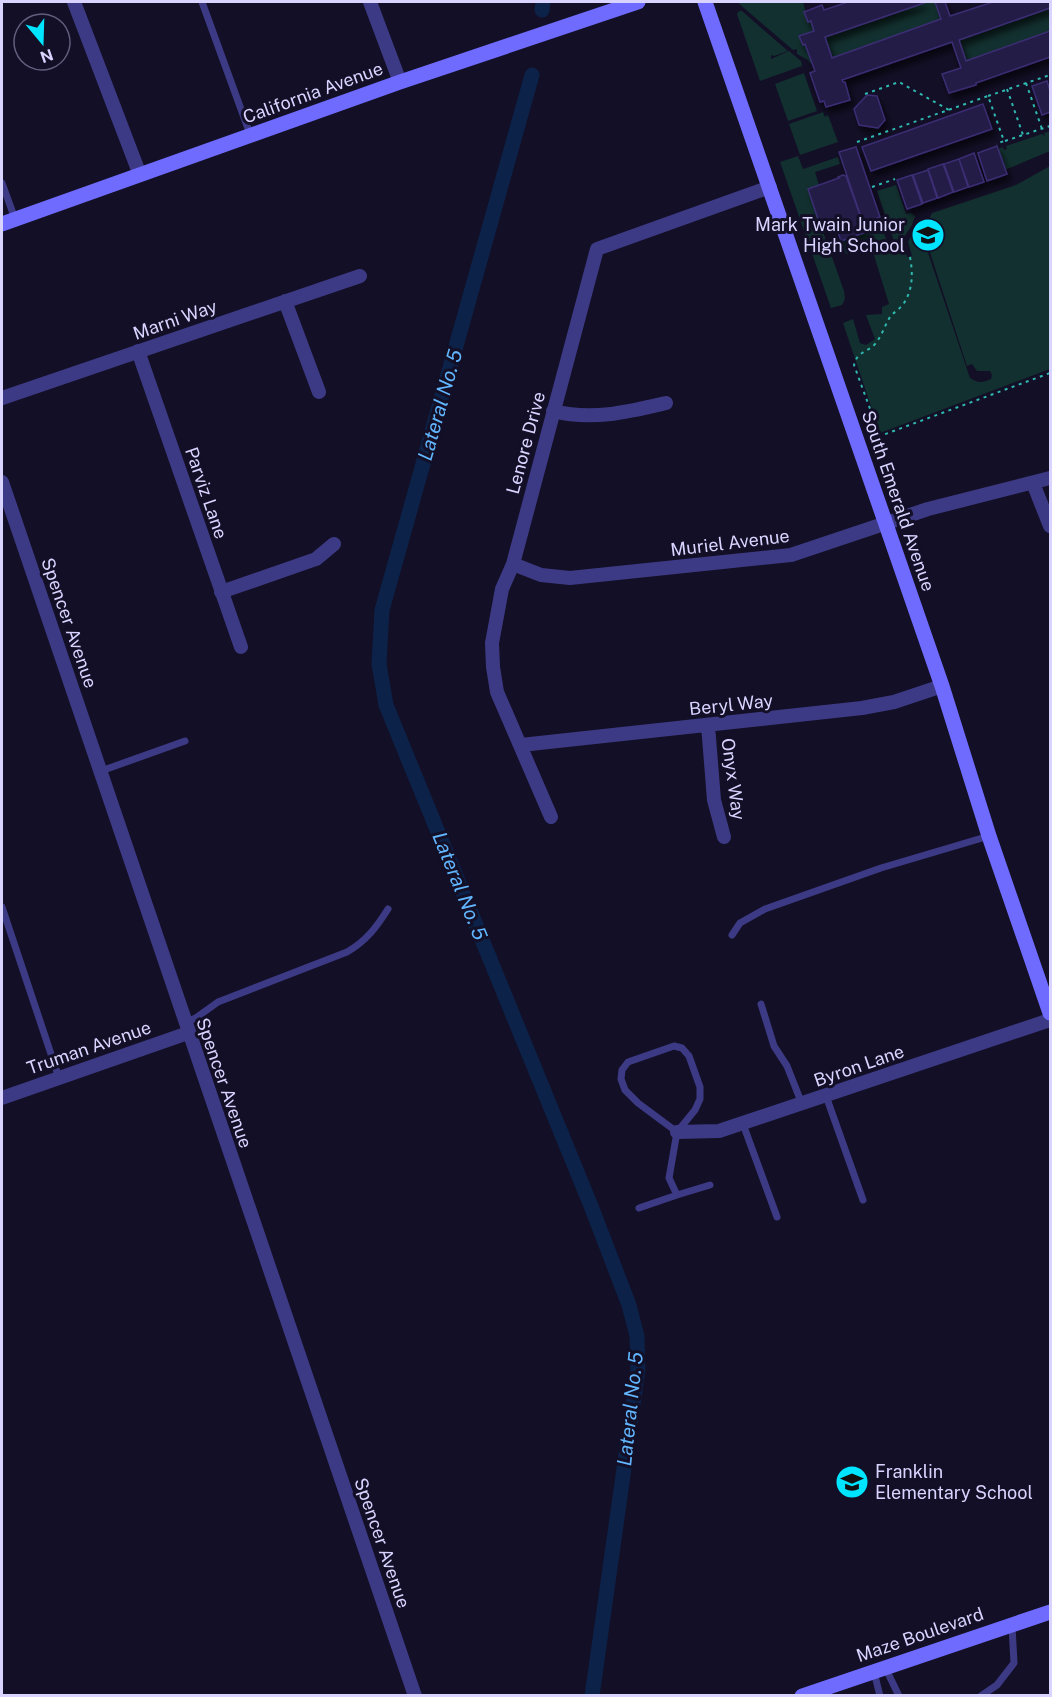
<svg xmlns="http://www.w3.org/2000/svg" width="1052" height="1697" font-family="'Public Sans',sans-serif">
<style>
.green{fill:#12302f}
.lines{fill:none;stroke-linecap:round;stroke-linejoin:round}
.canal{stroke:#0c2248;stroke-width:15}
.building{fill:#241b47;stroke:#3b2d73;stroke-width:1.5;filter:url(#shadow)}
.path{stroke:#2fb8b0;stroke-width:2;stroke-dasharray:3 4.5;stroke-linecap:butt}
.lane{stroke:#3d3a85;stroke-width:7}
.street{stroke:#3d3a85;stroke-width:14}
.secondary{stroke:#6f6bff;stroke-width:15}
.labels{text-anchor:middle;stroke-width:6;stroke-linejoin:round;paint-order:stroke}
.street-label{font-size:18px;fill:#d9d4ff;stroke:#130f26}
.poi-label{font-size:18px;fill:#d9d4ff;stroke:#130f26;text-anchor:end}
.water-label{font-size:20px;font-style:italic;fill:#62b6ff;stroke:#130f26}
</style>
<defs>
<filter id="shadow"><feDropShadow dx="3.5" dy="6" stdDeviation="3" flood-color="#0009"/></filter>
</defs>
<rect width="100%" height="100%" fill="#130f26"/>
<path class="green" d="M737,2h66l5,19h3l3,10 -14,5 2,8h3l7,19h-2l-2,-3 -11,-6v-5l-4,1z
M927,2h8l6,17 -109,39 -7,-21z
M1050,8v23l-84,30 -7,-21z
M739,11h3l46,40 -14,5 -3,-1v4l18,-8 12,10 1,5 -42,15 -23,-67z
M804,73l13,38 -29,10 -13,-37z
M823,112l2,5 3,-2 10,27 -38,13 -11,-31z
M1050,131v20l-45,19 -7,-21 5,-2 1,3 3,-1 -1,-3 36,-12 3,2 -1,-3z
M798,156l5,13 35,-12 2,7 -25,8 4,13 -11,4 36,102 1,8 -3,6 -11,3 -51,-146z
M1050,166v203l-170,64 -37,-110 10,-4 7,24 6,2 9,-6 -9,-24 16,-1v-7l7,-3 -17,-55 22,-8 -17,-50 19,-6 10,29 5,-1 4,3 -3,9 -10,15 5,17 5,-1 -4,-14 10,-19 52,155c8,5 12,5 21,1l1,-4 -2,-4h-13l-5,-7 -5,2 -44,-135 9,-18 84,-28z
M872,222l9,4 6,15 -41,13 -5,-13 24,-9 -2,-7z"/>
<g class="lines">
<path class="canal" d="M542,10l1,-8
M532,75l-150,535 -3,54 7,41 205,501 38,99 8,31 1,33 -46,327"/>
</g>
<path class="building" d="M848,2h79l-102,35 7,21 109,-39 -6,-17h10l5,14 43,-14h57v6l-91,32 7,21 84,-30v26l-74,26v2l-27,8 -7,-19 19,-6 -9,-26 -110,38 1,2h2l5,18 -24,7 -2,-6 -4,1 -10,-29 5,-2 -10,-27 -2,1 -4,-9 15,-5 -3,-10 -3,1 -4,-10 18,-7 2,5z
M1047,81l3,10v21l-8,3 -10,-29z
M867,95l10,1 8,24 -7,8 -19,-3 -5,-16z
M983,104l9,25 -121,42 -9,-24z
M997,146l10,28 -20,7 -9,-28z
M856,147l24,70 -17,6 -24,-71z
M974,153l10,29 -15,5 -10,-28z
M959,159l9,28 -14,5 -10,-28z
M943,164l10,28 -15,6 -10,-29z
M928,170l9,28 -14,5 -10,-28z
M843,175l3,1 20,56 -25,9 -7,-20 -14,4 -12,-36 31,-11 -1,-1z
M912,175l10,29 -15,5 -10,-29z"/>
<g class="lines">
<path class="path" d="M1026,83l16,46
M1007,89l16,46
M865,94l34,-12 50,28
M988,96l62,-21
M1005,141l45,-15
M857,142l131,-46 16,45 -8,3
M872,187l23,-8
M910,257c3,16 3,32 -6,46 -4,6 -10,9 -14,14 -5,8 -8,18 -14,26 -7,9 -19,8 -22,22l26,71 170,-63"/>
<path class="lane" d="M202,2l48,132
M2,183l13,36
M101,771l84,-30
M2,907l57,171
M732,935l8,-12 25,-14 116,-41 108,-32
M761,1004l13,42 13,20 15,38
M185,1024l12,-7 21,-15 129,-50c19,-11 29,-24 41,-43
M826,1096l37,104
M743,1124l34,93
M677,1132l-39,-29 -13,-13 -4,-11 1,-9 6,-8 46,-16 8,2 7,8 11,31v12l-5,11 -18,22 -8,46 8,17 33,-10
M639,1208l38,-13
M885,1667l14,29
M874,1672l6,24
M981,1696l16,-11 17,-22 -2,-37"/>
<path class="street" d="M74,2l66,173
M370,2l30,80
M285,301l34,91
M138,351l103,296
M2,398l358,-122
M553,411c39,10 75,1 113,-8
M2,482l413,1214
M1033,483l17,43
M513,564l28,11 29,3 221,-23 137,-46 122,-31
M221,592l95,-33 18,-15
M708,725l6,75 10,37
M521,745l341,-37 32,-6 48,-16
M551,817l-54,-125 -4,-25 -1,-24 10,-54 11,-25 84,-315 173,-62
M2,1098l186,-65
M677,1132l42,-1 331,-111"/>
<path class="secondary" d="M705,2l237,684 47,150 61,177
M2,224l398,-142 238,-80
M802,1696l248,-84"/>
</g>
<defs>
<g id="school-disc" transform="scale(1.725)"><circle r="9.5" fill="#00e5ff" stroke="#130f26"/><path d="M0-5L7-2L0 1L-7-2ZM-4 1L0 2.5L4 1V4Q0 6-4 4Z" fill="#111"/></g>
</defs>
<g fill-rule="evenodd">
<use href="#school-disc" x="928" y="235"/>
<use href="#school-disc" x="852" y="1482"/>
</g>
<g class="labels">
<g class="street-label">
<text transform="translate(313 93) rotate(-20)" y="6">California Avenue</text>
<text transform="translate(175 320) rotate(-19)" y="6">Marni Way</text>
<text transform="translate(526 443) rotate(-75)" y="6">Lenore Drive</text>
<text transform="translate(206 493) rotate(71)" y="6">Parviz Lane</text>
<text transform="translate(898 501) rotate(71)" y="6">South Emerald Avenue</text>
<text transform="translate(730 543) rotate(-7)" y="6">Muriel Avenue</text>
<text transform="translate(69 623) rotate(71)" y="6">Spencer Avenue</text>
<text transform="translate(731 705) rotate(-6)" y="6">Beryl Way</text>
<text transform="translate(733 779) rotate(82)" y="6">Onyx Way</text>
<text transform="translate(89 1048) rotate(-19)" y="6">Truman Avenue</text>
<text transform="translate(859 1066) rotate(-19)" y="6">Byron Lane</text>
<text transform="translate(224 1083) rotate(71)" y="6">Spencer Avenue</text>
<text transform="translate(382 1543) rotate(71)" y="6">Spencer Avenue</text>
<text transform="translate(920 1635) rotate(-19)" y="6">Maze Boulevard</text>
</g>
<g class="poi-label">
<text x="905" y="231">Mark Twain Junior<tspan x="905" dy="21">High School</tspan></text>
<text x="875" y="1478" text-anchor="start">Franklin<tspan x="875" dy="21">Elementary School</tspan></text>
</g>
<g class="water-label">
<text transform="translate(440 405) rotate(-74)" y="7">Lateral No. 5</text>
<text transform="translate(460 886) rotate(68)" y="7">Lateral No. 5</text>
<text transform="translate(630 1409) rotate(-84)" y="7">Lateral No. 5</text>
</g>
</g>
<rect width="1052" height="1697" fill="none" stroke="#d9d4ff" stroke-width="6"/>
<g transform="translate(42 42) rotate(161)"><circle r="28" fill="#130f26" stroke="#625e7d" stroke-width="1.5"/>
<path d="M0-4.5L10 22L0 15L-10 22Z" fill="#00e5ff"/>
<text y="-9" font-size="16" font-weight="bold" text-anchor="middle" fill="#d9d4ff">N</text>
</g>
</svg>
